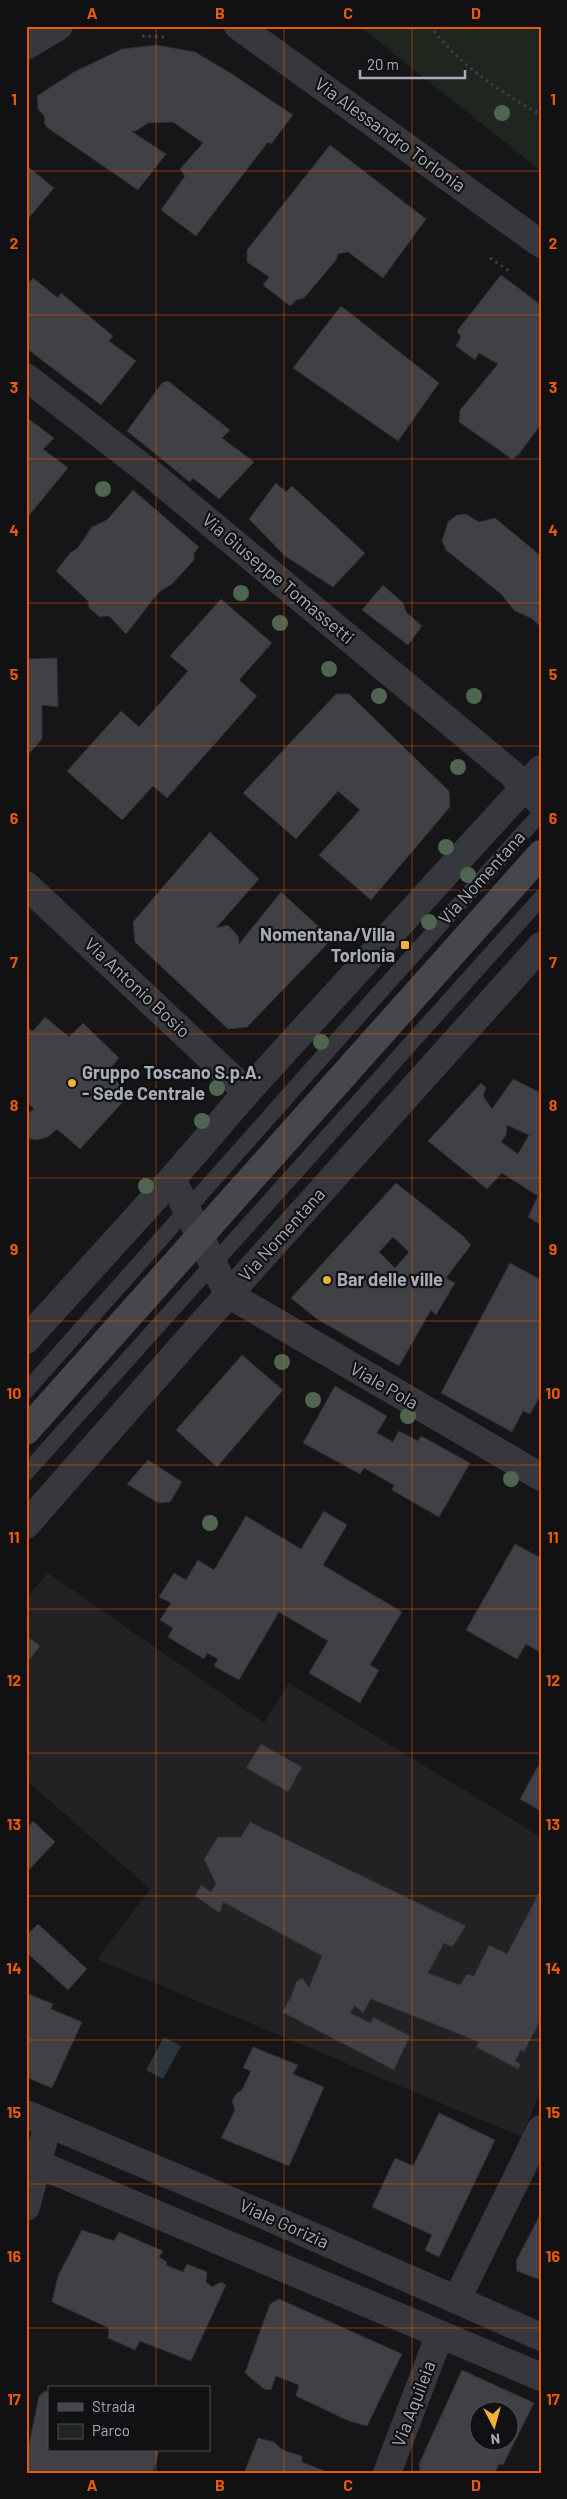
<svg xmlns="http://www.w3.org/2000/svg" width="567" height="2499" font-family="Barlow,sans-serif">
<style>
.built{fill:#222225}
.green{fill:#1e261f}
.water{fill:#2c353c}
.building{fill:#404145;stroke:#303034;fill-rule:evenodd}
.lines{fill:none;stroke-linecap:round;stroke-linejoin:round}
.path{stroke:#3d3f44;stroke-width:3;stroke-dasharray:2.5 4;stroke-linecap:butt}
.service{stroke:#37383d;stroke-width:16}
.minor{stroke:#37383d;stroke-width:28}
.tertiary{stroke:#37383d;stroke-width:28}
.secondary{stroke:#45474d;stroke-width:28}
.tree{fill:#506452}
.grid{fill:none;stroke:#e8590c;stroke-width:1;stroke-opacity:0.55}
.poi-dot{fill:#f2b134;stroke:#111113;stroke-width:2}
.labels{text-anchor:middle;stroke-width:4.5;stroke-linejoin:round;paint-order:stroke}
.street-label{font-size:18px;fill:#a8adb8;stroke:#111113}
.poi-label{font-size:18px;font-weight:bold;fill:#a8adb8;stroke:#111113;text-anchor:start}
.neatline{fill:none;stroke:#e8590c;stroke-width:2}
.grid-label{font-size:16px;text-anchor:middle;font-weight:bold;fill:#e8590c}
</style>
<rect width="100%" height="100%" fill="#161618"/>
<path class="built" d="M48,1573l216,150 25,-40 252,154v252l-19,48 -425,-178 53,-70 -124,-109v-182z"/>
<path class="green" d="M359,26h182v145z"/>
<path class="water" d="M164,2037l17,9 -18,33 -17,-9z"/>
<path class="building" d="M157,45l38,7 37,22 61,41 -22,29 -3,-2 -72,94 -35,-26 24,-34 -5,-7 23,-26 -30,-21 -25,1 -12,8h-5l35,23 -28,36 -90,-62 -4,-5 1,-6 -7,-8 -1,-13 37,-24 48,-23z
M330,145l96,74 -43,59 -35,-26 -10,2 -2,6 -32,38 -8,2 -6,6 -27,-21 6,-8 -22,-15v-12z
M26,165l28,23 -28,33z
M501,275l40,30v119l-22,30 -7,5 -53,-37 1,-12 38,-46 -19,-11 -4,7 -19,-14 5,-9 -4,-6z
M33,278l25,20 3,-5 52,43 -4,5 27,20 -35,44 -75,-57v-62z
M341,306l98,77 -41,58 -105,-73z
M168,381l62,49 -8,8 32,24 -35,37 -26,-21 -3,4 -63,-51 35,-48z
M26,417l28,21 -11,11 25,19 -42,51z
M276,483l10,9 6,-6 73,67 -32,34 -48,-31 -36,-37z
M133,490l66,57 -5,6v7l-22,24 -13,8 -33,42 -17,-18 -9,1 -11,-9 -1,-7 -32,-30 15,-19 6,-3 15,-22 15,-7z
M466,514l13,8 16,-4 46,38v71l-10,-9 -16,-7 -14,-17 -55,-44 -4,-9 6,-19 9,-7z
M383,585l20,18 3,9 16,14 -14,19 -46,-35z
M221,599l51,44 -33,37 18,16 -90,102 -14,-12 -31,34 -55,-49 54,-60 18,16 49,-56 -18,-15z
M57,658l1,49 -16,-2v34l-16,18v-98z
M336,694h13l100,97 1,16 -79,93 -52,-45 41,-45 -22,-19 -42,48 -53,-46z
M210,832l49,47 -43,49 12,-3 10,11 1,8 42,-52 51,47 -85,88 -19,2 -93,-87 -2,-20z
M45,1017l24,20 14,-14 36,35 -12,14 23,22 -50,55 -23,-20 -9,8 -11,3 -11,-2v-23l8,-6 -8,-8v-74l7,4z
M513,1079l28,14v132l-13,-8 10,-21 -36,-23 -15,16 -59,-48 53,-58 5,5 -3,8 9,13zM507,1125l22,10 -11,19 -17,-12 5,-7z
M396,1183l67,53 8,9 -25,33 9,5 -19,32 -5,-5 -32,56 -82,-47 -26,-21zM393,1237l16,15 -14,16 -16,-16z
M510,1263l31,17v114l-11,20 -7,-3 -11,21 -71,-39z
M242,1355l41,35 -66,77 -41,-37z
M335,1386l52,30 -10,17 16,9 6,-11 19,10 3,-5 49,27 -31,54 -47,-27 2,-5 -30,-17 -4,6 -57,-31z
M148,1460l34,22 -12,20 -12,1 -31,-19z
M324,1511l23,14 -24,40 79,47 -32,53 9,5 -19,33 -51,-30 19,-32 -49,-29 -40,68 -25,-14 4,-7 -11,-6 -3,6 -36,-22 5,-9 -13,-8 11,-17 -12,-6 15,-24 12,7 12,-20 16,10 32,-54 55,33z
M515,1544l26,14v95l-15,-9 -9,15 -51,-29z
M26,1635l14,11 -14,18z
M261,1744l41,23 -14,25 -42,-24z
M538,1766l3,1v44l-21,-12z
M33,1821l22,21 -29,31v-48l2,2z
M250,1822l216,104 -14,21 -8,-4 -16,30 32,12 7,-11 7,2 15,-31 18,9 34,-65v130l-17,33 -3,-2 -6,11 6,3 -3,5 -42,-22 3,-5 -108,-43 -8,14 -8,-7 -5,7 21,10 2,-6 37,19 -16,34 -112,-58 9,-15 5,-15 6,-4 7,9 13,-31 -99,-54 -3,11 -25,-17 6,-11 10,7 5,-8 -12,-25 14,-22h23z
M38,1924l49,45 -19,21 -42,-38v-16z
M26,1993l27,11 -2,5 31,13 -30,66 -26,-11z
M253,2047l45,18 -5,9 31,13 -35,79 -68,-28 14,-28 -3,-9 4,-7 6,-4 9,-19 -8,-3z
M439,2113l56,27 -56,117 -14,-7 7,-15 -60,-28 23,-49 18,8z
M541,2213v67l-24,-9 -1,-10z
M82,2230l32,11 5,-9 44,19 -4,6 8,5 -1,3 17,7 4,-8 20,8 -1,10 6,5 9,-5 5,3 -35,76 -51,-20 -5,9 -27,-12 1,-10 -57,-26 6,-26z
M279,2299l123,55 -35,72 -18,-5 -53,-25 3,-11 -23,-9 -5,14 -7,-1 -19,-16 25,-69z
M462,2370l72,33 -31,62 -4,-1 -4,9h-75l-1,-9zM480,2412h30v30h-30z
M45,2391l4,1v58h110l-6,23h-127v-14l13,-63z
M258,2438l16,4 9,8 19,6v6l27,11h-85z"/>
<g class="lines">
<path class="path" d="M430,26c29,39 69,65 111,89
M142,36l24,1
M490,258l19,13"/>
<path class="service" d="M26,1391l361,-407 154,-171
M26,1473l515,-575"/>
<path class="minor" d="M26,46l33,-20
M26,377l124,96 361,300 30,30
M26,885l221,207
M172,1179l56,115 313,183
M26,2114l238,101 277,122
M26,2159l515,218
M26,2207l22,-83
M457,2299l84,-170
M387,2473l53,-139"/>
<path class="tertiary" d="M238,26l303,218
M26,1340l146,-161 75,-87 294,-323
M26,1525l176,-201 339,-378"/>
<path class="secondary" d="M26,1431l515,-577"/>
</g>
<g class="tree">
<circle cx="502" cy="113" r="8"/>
<circle cx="103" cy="489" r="8"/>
<circle cx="241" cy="593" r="8"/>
<circle cx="280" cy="623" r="8"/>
<circle cx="329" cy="669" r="8"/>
<circle cx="379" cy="696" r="8"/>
<circle cx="474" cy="696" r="8"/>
<circle cx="458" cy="767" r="8"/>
<circle cx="446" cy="847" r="8"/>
<circle cx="468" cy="875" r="8"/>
<circle cx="429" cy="922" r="8"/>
<circle cx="321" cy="1042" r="8"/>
<circle cx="217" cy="1088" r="8"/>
<circle cx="202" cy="1121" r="8"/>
<circle cx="146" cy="1186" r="8"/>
<circle cx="282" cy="1362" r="8"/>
<circle cx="313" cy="1400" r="8"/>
<circle cx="408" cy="1416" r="8"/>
<circle cx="511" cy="1479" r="8"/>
<circle cx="210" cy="1523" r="8"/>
</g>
<path class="grid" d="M156,26v2362M284,26v2447M412,26v2447M26,171h515M26,315h515M26,459h515M26,603h515M26,746h515M26,890h515M26,1034h515M26,1178h515M26,1321h515M26,1465h515M26,1609h515M26,1753h515M26,1896h515M26,2040h515M26,2184h515M26,2328h515M156,2450v23"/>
<g class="poi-dot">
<rect x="400" y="940" width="10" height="10" rx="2.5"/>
<circle cx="72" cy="1083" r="5"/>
<circle cx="327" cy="1280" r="5"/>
</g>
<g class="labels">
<g class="street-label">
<text transform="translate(390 135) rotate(36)" y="6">Via Alessandro Torlonia</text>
<text transform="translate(278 579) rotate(40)" y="6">Via Giuseppe Tomassetti</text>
<text transform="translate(482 878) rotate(-48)" y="6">Via Nomentana</text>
<text transform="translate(137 988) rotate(43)" y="6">Via Antonio Bosio</text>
<text transform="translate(282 1235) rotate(-48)" y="6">Via Nomentana</text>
<text transform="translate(384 1386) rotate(30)" y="6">Viale Pola</text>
<text transform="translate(284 2224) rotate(24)" y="6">Viale Gorizia</text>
<text transform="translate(414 2404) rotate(-69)" y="6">Via Aquileia</text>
</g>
<g class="poi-label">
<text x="395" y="941" text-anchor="end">Nomentana/Villa<tspan x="395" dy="21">Torlonia</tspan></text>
<text x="82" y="1079">Gruppo Toscano S.p.A.<tspan x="82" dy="21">- Sede Centrale</tspan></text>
<text x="337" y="1286">Bar delle ville</text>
</g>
</g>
<rect width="567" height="2499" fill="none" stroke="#111113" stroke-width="55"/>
<rect x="48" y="2386" width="162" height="65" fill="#111113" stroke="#4d4f55"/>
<rect x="58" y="2403" width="25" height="8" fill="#45474d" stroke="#4d4f55"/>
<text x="92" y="2412" font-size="15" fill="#a8adb8">Strada</text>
<rect x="58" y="2424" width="25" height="15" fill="#1e261f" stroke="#4d4f55"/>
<text x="92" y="2436" font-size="15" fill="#a8adb8">Parco</text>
<g transform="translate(494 2426) rotate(174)"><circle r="24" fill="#111113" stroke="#4d4f55"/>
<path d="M0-4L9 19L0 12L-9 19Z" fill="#f2b134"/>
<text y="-8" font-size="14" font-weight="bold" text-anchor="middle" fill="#a8adb8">N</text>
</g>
<path d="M360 70v8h105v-8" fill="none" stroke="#a8adb8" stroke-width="2.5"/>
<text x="367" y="70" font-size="15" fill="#a8adb8" stroke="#111113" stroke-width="4" paint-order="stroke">20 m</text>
<rect x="28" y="28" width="512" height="2444" class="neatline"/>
<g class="grid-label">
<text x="92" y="19">A</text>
<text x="220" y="19">B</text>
<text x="348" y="19">C</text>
<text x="476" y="19">D</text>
<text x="14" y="105">1</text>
<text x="553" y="105">1</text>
<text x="14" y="249">2</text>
<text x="553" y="249">2</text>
<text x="14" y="393">3</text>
<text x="553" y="393">3</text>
<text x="14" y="536">4</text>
<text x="553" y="536">4</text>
<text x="14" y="680">5</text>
<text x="553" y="680">5</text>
<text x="14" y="824">6</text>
<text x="553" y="824">6</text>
<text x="14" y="968">7</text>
<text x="553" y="968">7</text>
<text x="14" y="1111">8</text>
<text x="553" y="1111">8</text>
<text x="14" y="1255">9</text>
<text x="553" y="1255">9</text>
<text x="14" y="1399">10</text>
<text x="553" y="1399">10</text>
<text x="14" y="1543">11</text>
<text x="553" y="1543">11</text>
<text x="14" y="1686">12</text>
<text x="553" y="1686">12</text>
<text x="14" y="1830">13</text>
<text x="553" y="1830">13</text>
<text x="14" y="1974">14</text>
<text x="553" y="1974">14</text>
<text x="14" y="2118">15</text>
<text x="553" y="2118">15</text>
<text x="14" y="2262">16</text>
<text x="553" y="2262">16</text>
<text x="14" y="2405">17</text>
<text x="553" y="2405">17</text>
<text x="92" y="2491">A</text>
<text x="220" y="2491">B</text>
<text x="348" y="2491">C</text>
<text x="476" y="2491">D</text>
</g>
</svg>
